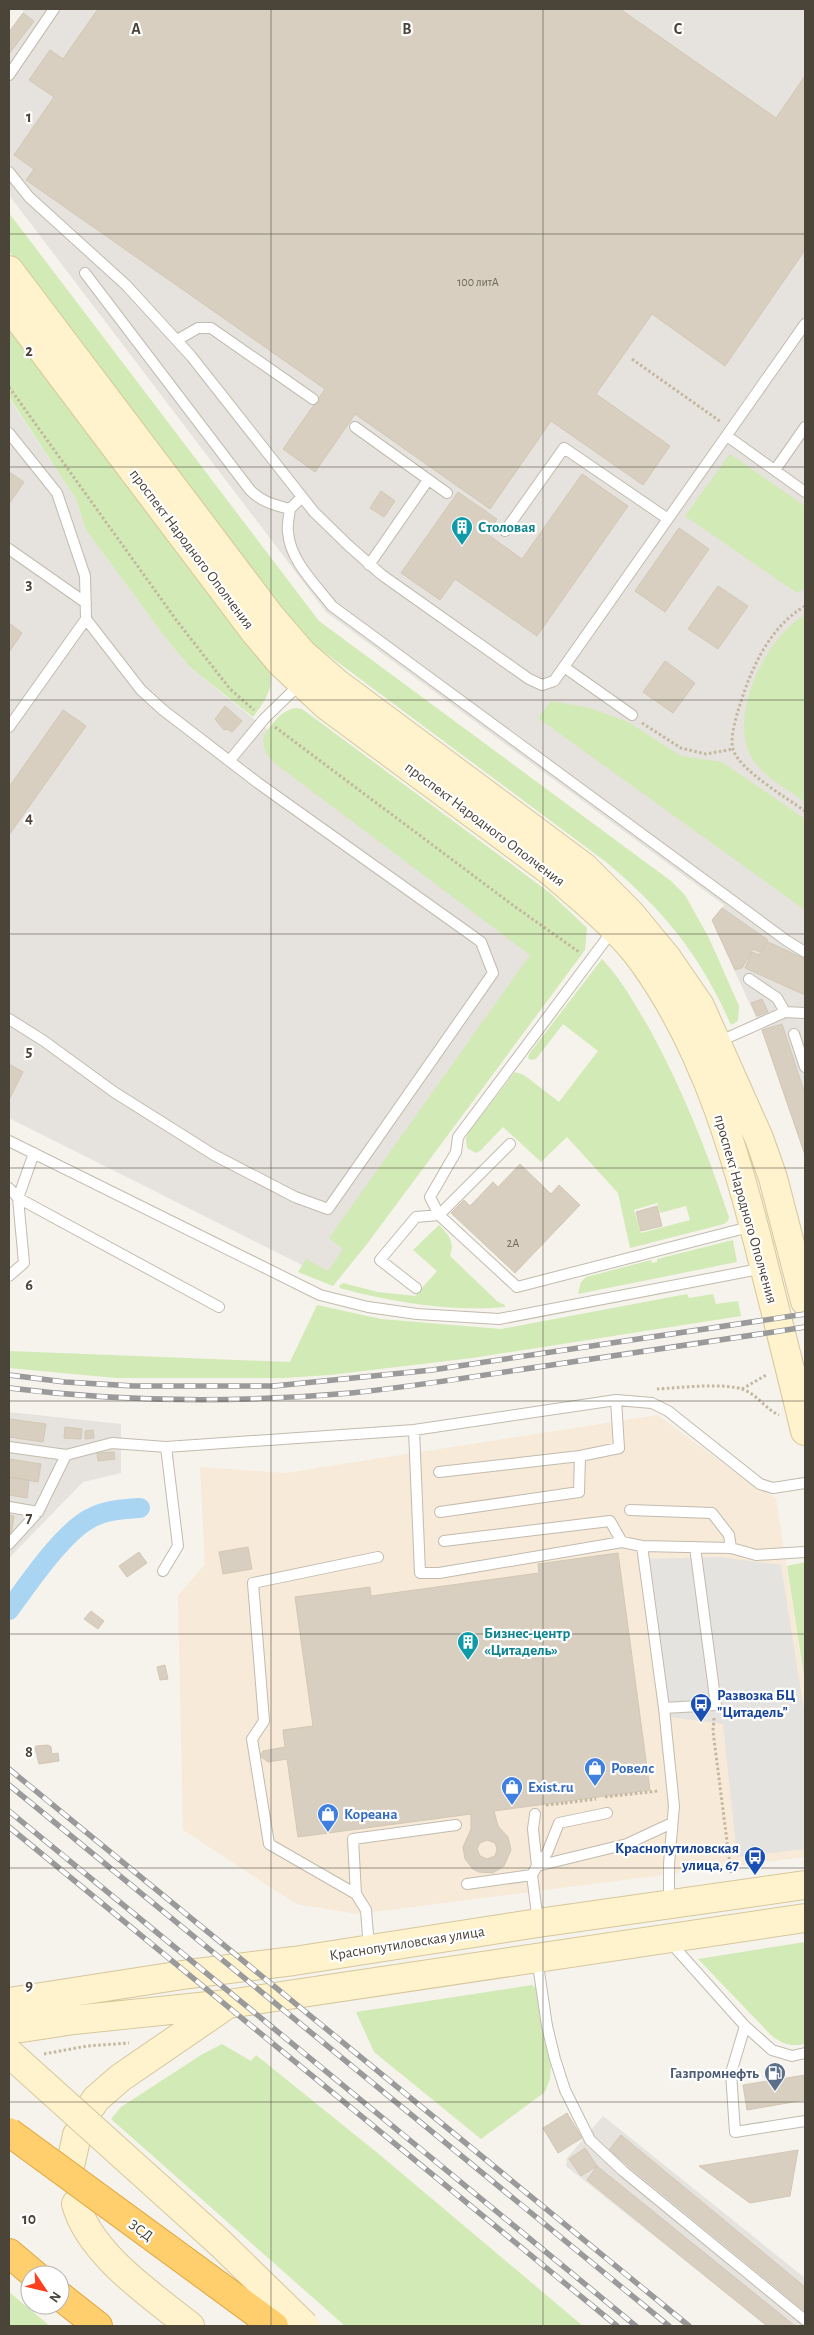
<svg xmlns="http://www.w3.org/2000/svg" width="814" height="2335" font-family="'Alegreya Sans',sans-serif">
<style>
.commercial{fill:#f7ead8}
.industrial{fill:#e6e2dd}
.green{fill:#d2eab5;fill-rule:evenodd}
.parking{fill:#e5e3e0}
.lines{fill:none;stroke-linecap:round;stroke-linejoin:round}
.canal{stroke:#a9d4f2;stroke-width:20}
.building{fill:#d8cfc1;stroke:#d3c7b4;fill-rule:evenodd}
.service-casing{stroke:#c2bbae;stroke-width:12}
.secondary-casing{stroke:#d6c79b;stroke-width:30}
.motorway-casing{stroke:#e0a43c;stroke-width:30}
.path{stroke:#c4b79f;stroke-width:3;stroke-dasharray:2.5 2.5;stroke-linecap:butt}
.service{stroke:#fff;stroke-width:10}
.secondary{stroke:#fff3cd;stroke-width:28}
.motorway{stroke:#ffcf6e;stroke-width:28}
.rail-casing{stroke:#9a9a9a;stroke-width:5.5}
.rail{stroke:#fff;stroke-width:4;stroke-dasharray:11;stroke-linecap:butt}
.secondary-bridge-casing{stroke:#d6c79b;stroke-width:30;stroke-linecap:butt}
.motorway-bridge-casing{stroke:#e0a43c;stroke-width:30;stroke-linecap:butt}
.secondary-bridge{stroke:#fff3cd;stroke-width:28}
.motorway-bridge{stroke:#ffcf6e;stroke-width:28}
.grid{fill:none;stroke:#4b4439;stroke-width:1;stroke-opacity:0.55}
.labels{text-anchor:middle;stroke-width:4.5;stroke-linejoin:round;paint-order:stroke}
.number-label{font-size:12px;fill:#6e675b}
.culture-label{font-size:15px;font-weight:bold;fill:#0d838f;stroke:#fff;text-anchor:start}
.street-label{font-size:15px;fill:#4b4439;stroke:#fff}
.transit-label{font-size:15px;font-weight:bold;fill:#164399;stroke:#fff;text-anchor:start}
.shop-label{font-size:15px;font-weight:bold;fill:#366cbe;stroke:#fff;text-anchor:start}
.service-label{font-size:15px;font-weight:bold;fill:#4e5e75;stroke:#fff;text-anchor:end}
.grid-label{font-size:16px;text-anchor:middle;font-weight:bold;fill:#4b4439;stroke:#fff;stroke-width:4.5;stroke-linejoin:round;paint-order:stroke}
</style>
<rect width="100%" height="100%" fill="#f6f3ec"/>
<path class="commercial" d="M658,1415l86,64 32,19 29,189v170l-447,57 -62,-10 -113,-74 -5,-234 27,-32 -5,-97 85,6z"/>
<path class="industrial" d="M23,9h782v1146l-43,-124 -50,-110 12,-16 -398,-293 -317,-417v-163l14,-19z
M9,398l67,101 10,31 85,115 20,23 69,56 305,226 -233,330 -323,-162z
M9,1412l112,12v49l-38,9 -74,76z
M603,2116l202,162v48h-38l-201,-160 1,-8z"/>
<path class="green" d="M9,213l310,408 352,260 14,14 24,43 30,68 -1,15 -7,4c-32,-72 -66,-113 -125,-163l-282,-210 -25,-19 -21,-23 -269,-359z
M9,326l260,345c6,18 -6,32 -16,46l-62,-49 -20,-23 -85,-115 -10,-31 -67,-102z
M730,454l75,52v82l-8,5 -112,-77z
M805,615v187c-17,-13 -42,-25 -53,-44 -25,-42 14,-121 53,-143z
M551,701l39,7 38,14 53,34 41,6 83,57v91l-267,-192z
M295,708l7,1 7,5 241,179 37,35 -2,22 -218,294 -34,42 -35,-14 8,-13 22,12 15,-22 -14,-11 201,-283 -257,-193c-14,-16 -12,-27 2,-41 6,-7 11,-11 20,-13z
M602,959c20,21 32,44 47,69 33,60 58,123 80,189l-1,4 -4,3 -94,24 -12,-55 -51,-56 -26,25 -38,-35 -23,24 -4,2 -9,-5 -1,-9 2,-6 47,-61 9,3 35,27 39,-51 -35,-27 -27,35 -5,1 -3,-2 1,-4zM657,1203l3,10 26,-7 4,14 -49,13 -7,-23z
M439,1225c10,10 16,17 11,31l48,46 7,3v2c-51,5 -116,-5 -165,-19l-1,-2 4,-3 35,9 37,4 22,-25 -24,-21z
M733,1240l4,22 -159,32 3,-12 5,-5 65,-17 1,3 5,-1v-3z
M687,1294l2,4 24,-4 3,10 22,-3 3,15 -269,42 -142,17 -46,3h-168l-107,-10v-17l281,11 27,-57 64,14 120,10z
M805,1562v121l-18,-117z
M805,1942v102c-14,3 -24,0 -35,-10l-72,-75z
M532,1985l4,3 6,45 9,33 -1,13 -5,13 -64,47 -107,-87 -18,-40z
M222,2044l29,17 5,-6 124,100 203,171h-238l-234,-207 10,-12 80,-52z
M9,2292l41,34h-41z"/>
<path class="parking" d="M719,1557l62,8 24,152v132l-68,8 -14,-133 -63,-8 -22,-157z"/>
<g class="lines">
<path class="canal" d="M9,1610c19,-26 54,-78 82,-92 15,-8 33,-9 49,-10"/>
</g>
<path class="building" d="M98,9h522l156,109 29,-42v174l-80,116 -73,-52 -56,80 74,52 -27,39 -92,-64 -61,88 -135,-95 -40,58 -32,-23 42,-60 -299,-209 8,-11 -20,-14 40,-58 -25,-17 21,-30 13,9z
M23,13l11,8 -25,33v-22z
M9,472l15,10 -15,22z
M582,474l46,32 -91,130 -82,-57 -15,21 -39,-27 57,-81 39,27 -10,15 35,25z
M381,491l14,10 -11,16 -14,-9z
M679,528l30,21 -44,63 -30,-21z
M718,586l30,20 -30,43 -30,-20z
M9,623l13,10 -13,19z
M665,661l30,22 -22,30 -30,-21z
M225,706l17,15 -10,11 -5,-3 -3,1 -9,-11z
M63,710l23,16 -77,109v-48z
M722,908l46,32 -8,12 -7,-3 -11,19 -7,2 -23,-50z
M768,942l37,17v36l-60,-27 7,-16 7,3z
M762,999l6,13 -11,4 -6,-13z
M782,1024l23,70v61l-43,-125z
M9,1064l14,8 -14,28z
M520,1164l31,30 8,-9 21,20 -65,68 -64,-60 13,-13 6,6 23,-24 5,5z
M657,1206l5,20 -21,5 -5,-19z
M9,1419l37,5 -3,18 -34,-5z
M65,1427l17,2 -1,10 -17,-1z
M93,1430l1,8 -9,1v-8z
M114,1452l1,7 -17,2 -1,-8z
M9,1459l32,5 -3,18 -29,-5z
M9,1477l20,3 -2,18 -18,-3z
M9,1515l5,1 -3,21 -2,-1z
M248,1547l4,22 -29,5 -4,-22z
M139,1552l8,11 -20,14 -8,-11z
M618,1553l32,237 -156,21 4,15 10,11 3,13 -7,16 -11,7 -14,-1 -6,-3 -8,-10 -2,-12 8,-18v-15l-173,23 -11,-78 -19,3 -8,-6 3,-5 22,-4 -2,-17 30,-4 -18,-129 75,-10 1,9 168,-23 -1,-9zM487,1840l8,3 2,6 -2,7 -8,3 -7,-3 -3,-7 3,-6z
M91,1611l13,10 -6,8 -14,-10z
M165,1665l3,14 -8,1 -3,-13z
M48,1745l3,2 1,7 6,-1 1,8 -20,3 -4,-16 1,-2z
M805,2075v25l-58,10 -4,-25z
M567,2113l15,25 -24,15 -15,-25z
M621,2135l184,152v24l-196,-161z
M585,2148l12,18 -16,10 -12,-17z
M798,2150l-8,46 -40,7 -51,-37z
M597,2166l198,160h-28l-180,-146z"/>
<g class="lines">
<g class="service-casing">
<path id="service" d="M9,75l45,-66
M9,172l20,25 97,88 65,71 123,156 35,34 33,29 147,104 13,6 12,-4 251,-357
M85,273l165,217c12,12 24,15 40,19
M177,340l21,-12h13l102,71
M355,427l92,66
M9,433l48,60 28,83 1,43 55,71 22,20 95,73 219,156 4,3 12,31 -165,236 -33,-12 -81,-42 -100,-63 -70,-51 -35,-22
M727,436l78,56
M775,470l30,-43
M302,497l-12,12c-1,7 -3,16 -2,23 2,29 28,53 44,74l455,335 18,11
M505,531l59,-83 104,71
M9,549l77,54
M369,565l59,-85
M564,667l68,48
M9,727l77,-108
M230,760l34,-41 36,-35
M613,930l-155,207 -2,15 -26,45 9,18 78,72 236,-61
M749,979l28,19 8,14
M794,1034l11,33
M718,1042l67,-30 20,1
M9,1141l311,154 48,12 49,7 82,5 266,-51
M9,1188l9,10 201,109
M9,1276l15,-13 -6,-65 16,-45
M416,1288l-36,-28 36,-43 23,-2 71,-71
M414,1430l6,143h19l183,-31 20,4
M9,1447l57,8 46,-12 54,4 248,-17 202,-30 36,3 16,8 92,73 13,4 32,-5
M439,1472l141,-16
M9,1507l29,5 28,-57
M630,1510l82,3 17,22 2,13
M440,1512l139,-20 1,-36 39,-8 -3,-48
M444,1541l166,-20 12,21
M9,1544l29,-32
M163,1571l15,-25 -12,-99
M664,1708l52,-3 -21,-158
M535,1814l-2,15 4,37 -5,9 6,47
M537,1866l90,-22 45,-21
M537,1866l10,-13 12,-30 48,-10
M467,1884l65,-9
M356,1894l-87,-50 -17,-105 12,-18 -11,-138 125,-26
M669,1903v-39l5,-58 -10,-98 -22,-162 89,2 25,7 49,-3
M669,1941l76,85 27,24 20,6 13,-3
M369,1948l-3,-38 -10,-16 -3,-55 103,-14
M537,1958l10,68 8,33 10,31 25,50 33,31 182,149
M745,2026l-14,47 4,59 70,-11"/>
</g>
<g class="secondary-casing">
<path id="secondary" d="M9,270l262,347 31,36 36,31 246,183 46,46 37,45 33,48 59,132 14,40 32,123
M9,306l246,326 26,31 46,43 223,165c31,27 70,58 94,92 64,90 94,198 120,303 14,55 28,110 41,165
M9,2002l180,-28 105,-13 244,-38 267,-38
M9,2030l65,-10 154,-16 577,-86
M92,2105l4,-6 24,-21 105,-72
M71,2162l6,-27
M76,2204c14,50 75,91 114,122"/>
</g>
<g class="motorway-casing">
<path id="motorway" d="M9,2253l26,22
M60,2296l38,30"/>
</g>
<path class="path" d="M632,359l89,63
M9,387l168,234 53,68 24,21
M805,606c-37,22 -55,65 -67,105 -3,10 -8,27 -5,38 6,21 54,49 72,62
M642,723l39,25 25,6 27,-5
M275,727l239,179 65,46
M657,1389c20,-1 70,-7 87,1 14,5 21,19 35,25
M742,1389l26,-15
M714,1718l-1,13 18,142
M605,1797l53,-6
M565,1803l31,-4
M546,1805l19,-2
M44,2054l43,-8 42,-3"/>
<use href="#service" class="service"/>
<use href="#secondary" class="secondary"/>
<use href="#motorway" class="motorway"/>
<g class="rail-casing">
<path id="rail" d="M9,1375l56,7 69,4h140l158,-16 373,-56
M9,1388c113,14 228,15 342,5 69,-7 138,-19 207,-29 83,-12 165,-24 247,-37
M9,1769l680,557
M9,1785l660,541
M9,1811l627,515
M9,1827l608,499"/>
</g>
<use href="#rail" class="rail"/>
<g class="secondary-bridge-casing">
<path id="secondary-bridge" d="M9,2053l211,190 85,83"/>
</g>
<g class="motorway-bridge-casing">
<path id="motorway-bridge" d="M9,2132l265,194"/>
</g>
<use href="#secondary-bridge" class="secondary-bridge"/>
<use href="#motorway-bridge" class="motorway-bridge"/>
</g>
<path class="grid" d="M271,9v2317M543,9v2317M9,234h796M9,467h796M9,700h796M9,934h796M9,1168h796M9,1401h796M9,1634h796M9,1868h796M9,2102h796"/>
<defs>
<g id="building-pin" transform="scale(1.125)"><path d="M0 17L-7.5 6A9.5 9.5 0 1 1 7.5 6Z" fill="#0f9aa8" stroke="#fff"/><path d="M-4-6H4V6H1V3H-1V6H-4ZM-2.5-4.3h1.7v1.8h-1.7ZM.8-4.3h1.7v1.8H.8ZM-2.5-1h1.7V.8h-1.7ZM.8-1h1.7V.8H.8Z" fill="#fff"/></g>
<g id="bus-pin" transform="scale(1.125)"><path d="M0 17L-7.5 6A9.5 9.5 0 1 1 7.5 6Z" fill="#1a4fb4" stroke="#fff"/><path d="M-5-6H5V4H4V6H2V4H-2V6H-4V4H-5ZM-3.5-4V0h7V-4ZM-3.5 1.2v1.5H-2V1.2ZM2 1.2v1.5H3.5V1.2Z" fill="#fff"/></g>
<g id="shop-pin" transform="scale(1.125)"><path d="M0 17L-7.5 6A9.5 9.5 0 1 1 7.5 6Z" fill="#3f7fe0" stroke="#fff"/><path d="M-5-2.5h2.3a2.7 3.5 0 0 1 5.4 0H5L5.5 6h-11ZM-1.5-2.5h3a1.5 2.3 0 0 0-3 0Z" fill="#fff"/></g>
<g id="fuel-pin" transform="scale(1.125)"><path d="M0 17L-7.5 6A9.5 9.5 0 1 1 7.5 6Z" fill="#5c6f8a" stroke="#fff"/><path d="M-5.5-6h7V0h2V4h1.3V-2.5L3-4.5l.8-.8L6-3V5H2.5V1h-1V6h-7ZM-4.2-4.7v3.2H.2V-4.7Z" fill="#fff"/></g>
</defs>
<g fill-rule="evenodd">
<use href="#building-pin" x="462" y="527"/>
<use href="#building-pin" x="468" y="1642"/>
<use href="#bus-pin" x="701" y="1704"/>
<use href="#shop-pin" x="595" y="1768"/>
<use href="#shop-pin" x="512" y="1787"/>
<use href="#shop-pin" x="328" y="1814"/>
<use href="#bus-pin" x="755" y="1857"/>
<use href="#fuel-pin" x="775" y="2073"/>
</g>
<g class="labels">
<g class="number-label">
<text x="478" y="286">100 литА</text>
<text x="513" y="1247">2А</text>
</g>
<g class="culture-label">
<text x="478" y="532">Столовая</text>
<text x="484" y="1638">Бизнес-центр<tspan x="484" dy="17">«Цитадель»</tspan></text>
</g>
<g class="street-label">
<text transform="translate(192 549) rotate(53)" y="5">проспект Народного Ополчения</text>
<text transform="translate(485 824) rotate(37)" y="5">проспект Народного Ополчения</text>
<text transform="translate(746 1209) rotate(74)" y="5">проспект Народного Ополчения</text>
<text transform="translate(407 1943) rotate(-9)" y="5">Краснопутиловская улица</text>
<text transform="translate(141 2230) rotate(36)" y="5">ЗСД</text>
</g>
<g class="transit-label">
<text x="717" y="1700">Развозка БЦ<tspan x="717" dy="17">"Цитадель"</tspan></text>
<text x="739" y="1853" text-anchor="end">Краснопутиловская<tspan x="739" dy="17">улица, 67</tspan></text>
</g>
<g class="shop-label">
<text x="611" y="1773">Ровелс</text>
<text x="528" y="1792">Exist.ru</text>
<text x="344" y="1819">Кореана</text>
</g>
<g class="service-label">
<text x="759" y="2078">Газпромнефть</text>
</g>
</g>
<g class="grid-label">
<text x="136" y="34">A</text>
<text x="407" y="34">B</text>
<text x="678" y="34">C</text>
<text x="29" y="122">1</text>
<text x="29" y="356">2</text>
<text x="29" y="589">3</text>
<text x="29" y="823">4</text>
<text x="29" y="1056">5</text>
<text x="29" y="1290">6</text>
<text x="29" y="1523">7</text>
<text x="29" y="1757">8</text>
<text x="29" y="1990">9</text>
<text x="29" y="2224">10</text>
</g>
<rect width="814" height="2335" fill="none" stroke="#4b4439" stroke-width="20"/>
<g transform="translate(45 2290) rotate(125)"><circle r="24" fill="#ffffff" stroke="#b7b4b0"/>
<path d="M0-4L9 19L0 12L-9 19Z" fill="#fc3f1d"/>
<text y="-8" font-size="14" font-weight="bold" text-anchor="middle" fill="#4b4439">N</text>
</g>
</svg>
